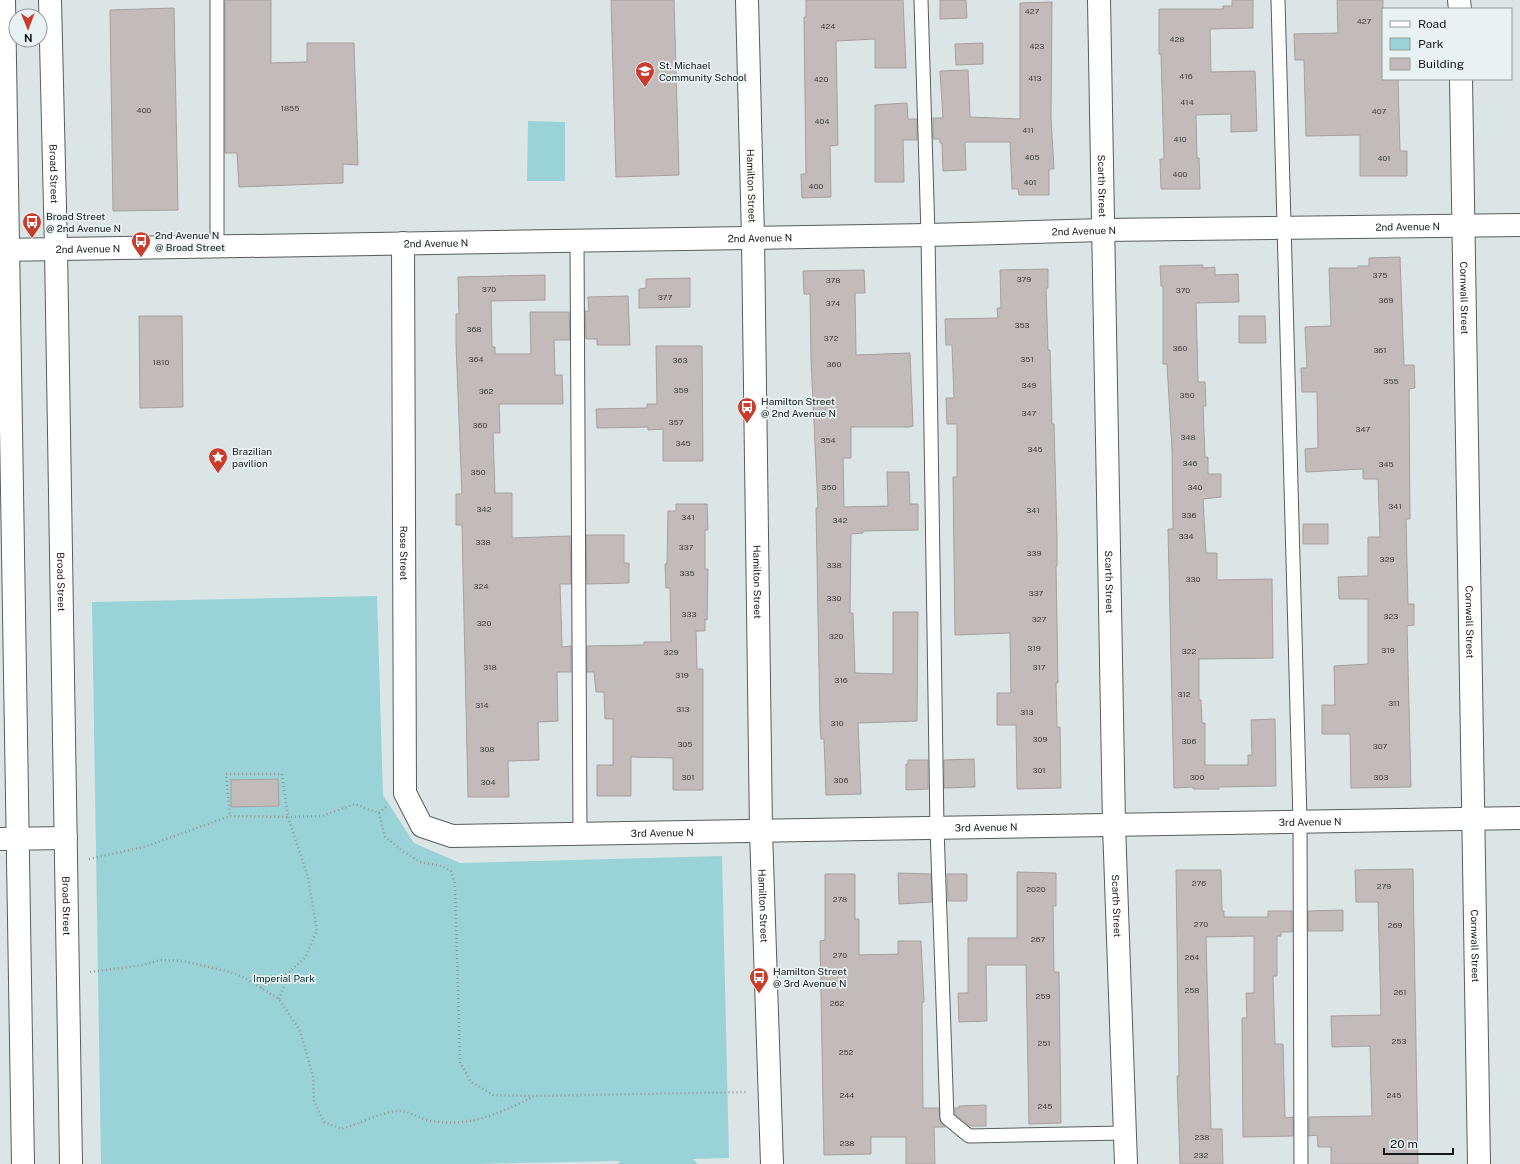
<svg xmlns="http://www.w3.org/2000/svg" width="1520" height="1164" font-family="'Public Sans',sans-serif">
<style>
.green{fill:#99d3d7}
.building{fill:#c3bbba;stroke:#a79f9e}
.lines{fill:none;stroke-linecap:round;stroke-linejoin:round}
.service-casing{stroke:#565e5e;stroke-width:15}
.minor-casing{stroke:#565e5e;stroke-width:24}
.secondary-casing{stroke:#565e5e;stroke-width:24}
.path{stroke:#929999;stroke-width:2.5;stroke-dasharray:1 3;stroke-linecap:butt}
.service{stroke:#fff;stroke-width:13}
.minor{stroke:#fff;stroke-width:22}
.secondary{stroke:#fff;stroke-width:22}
.labels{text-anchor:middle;stroke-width:3.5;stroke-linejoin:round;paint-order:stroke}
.number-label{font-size:8px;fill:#414241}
.poi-label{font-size:10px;fill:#161919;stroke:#e9f2f3;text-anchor:start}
.street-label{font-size:10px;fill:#161919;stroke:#e9f2f3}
.park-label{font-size:10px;fill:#043135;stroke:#e9f2f3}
</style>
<rect width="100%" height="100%" fill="#dce5e6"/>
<path class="green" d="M528,121l37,1v59h-38z
M377,596l6,199 31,48 46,20 262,-7 7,302 -36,1 5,5h-81l4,-3 -146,3h-374l-9,-562z"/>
<path class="building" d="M225,0h46v63l36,-1v-19h47l4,122 -15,-1v19l-104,4 -2,-34h-12z
M611,0h63l5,175 -63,2z
M806,0h97l3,68h-31v-29l-39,2 2,104 -8,1 1,51 -29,1 -1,-24h5l-2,-157h2z
M940,0h26l1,18 -27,1z
M1232,0h21v28l-43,1 1,43 44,-1 2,60 -26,1v-18l-35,1 1,43h2l1,31h-39l-1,-30h4l-3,-105h-2v-45h64v-3h9z
M1337,0h46v79h15l2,72h7v25h-47v-41l-54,1 -2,-76h-9l-1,-26 44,-1z
M1052,2l-1,115 3,52h-5v26h-30l-1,-6h-6l-2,-47h-45l1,28 -23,1 -1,-28h-2v-4h-7v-21h10l-3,-47 28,-1 2,47 50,2v-116z
M174,8l4,202 -65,1 -3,-201z
M983,43v21l-27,1 -1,-21z
M907,103l1,16h9v21h-14l1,42h-29v-77z
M1400,257l4,108h10l1,23 -6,1 1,130h-4l2,85h6v21l-7,1 4,161 -60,1 -1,-54h-28v-29h13l-1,-39 34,-2v-65h-29l-1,-22 30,-1v-39h12l-2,-58h-15v-10l-57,3 -1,-23 13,-1 -1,-56h-15l-1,-24h6l-2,-41 26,-1 -2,-58h29v-2h11v-8z
M1203,265v3l12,-1v8l23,-1 1,28 -43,1 2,79h7l1,24h-3l2,51h3v17h13v23l-18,2 3,54h11v27l55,-1 1,79 -74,1v41h2l1,23h3v42h43v-10h4l-1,-35 24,-1 1,67 -57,1v2h-26v-2l-19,1 -6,-259h5l-1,-79 -5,-86h-4v-78h-2l-1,-20z
M1048,269v19h-2l2,62h2l2,74h2l3,115v27h-1l2,117h-2l1,44h3l1,61 -44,1 -1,-64h-19v-32h14l-1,-60 -55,2 -2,-158h4v-53h-10l-1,-26h8l-2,-53h-6l-1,-26 53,-1 -1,-10h4l-1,-38z
M864,270l1,23h-10l1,62 54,-2 3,73 -3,1h-59v31h-8l1,49 44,-1 -1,-34h22l1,32h8v26l-55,1v2l-12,1 -1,79h3l2,60 38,1v-62h25l-1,109 -59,2 3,71 -35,1 -2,-56h-3l-1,-14 -4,-217h2l-7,-149 -1,-65h-6l-1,-23z
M545,275v25l-54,1 1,46h3v7h36l-1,-42h39l1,28h-16l1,35h7l1,29h-64l1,29h-7l2,60h17v45l58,-2 1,48h-11l2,59v4l9,-1v26h-14l1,49 -20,1 1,38 -31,1 1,36h-41l-6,-272h-6v-31h6l-6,-150v-30h3l-1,-37z
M690,278v29l-51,1v-19l7,-1v-9z
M628,296l2,49h-33v-6h-11l-1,-28h4l-1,-14z
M139,316h43l1,91 -43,1z
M1239,316h26l1,27h-27z
M656,346h46l1,115h-40v-32l-15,1v-3l-51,1 -1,-19 51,-1v-4h10z
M676,504h31l1,26h-3v39h3l-1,51 -2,-1v12h-9l1,38h6v121h-30v-32l-42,-1v39h-34v-31h16v-46h-8l-1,-27h-8l-2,-20h-7v-26l57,-1v-3h27l-1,-54h-4l-1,-24h2l1,-53h8z
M1303,524h25v20h-25z
M586,535h38v28h5v20l-42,1z
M974,759l1,28 -31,1v-28z
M908,760h20v29l-22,1v-26h2z
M278,779l1,27 -48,1v-27z
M1413,869l5,295h-87v-17h-13l-1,-12 -8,1v-19l63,-1 -2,-70 -38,1 -1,-31 50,-1 -3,-113h-22l-1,-32z
M1176,870h45l1,41h2v6h44v-6h24v21h-11v4h-4v40h-4l2,68h8l2,74 8,-1v19l-50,1 -1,-119h5l-1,-25h8v-57l-48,1 5,192h11l1,35h-43l-3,-88h2z
M1017,872l39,1v33h-3l1,66h5l2,151 -32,1 -3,-159h-40l1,56 -28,1 -1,-29h10v-55h49z
M898,873l33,1 1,28 -33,2z
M825,874h30v45h4v36l39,-1v-13h23l3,61h-2l1,106h16l1,13 5,6h-11l1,37h-29v-27h-35v17l-47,1 -4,-214 5,-1z
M947,874h20v27h-19z
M1343,910v21h-35v-20z
M986,1105v21h-16l-15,-12v-6h4v-2z"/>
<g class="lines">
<g class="service-casing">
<path id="service" d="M217,0v247
M921,0l7,235 9,593 10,290 22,18 156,-3
M1278,0l22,821 1,343
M577,241l3,593"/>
</g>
<g class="minor-casing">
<g id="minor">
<path id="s1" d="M747,0l6,238 8,593 11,333"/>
<path id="s2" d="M1099,0l15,825 12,339"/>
<path d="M1459,0l1,9"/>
<path id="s3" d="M1461,79l18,1085"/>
<path id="s4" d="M403,243l2,550 17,33 30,10 1068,-18"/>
<path id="s5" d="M0,250l928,-15 175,-5 417,-5"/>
<path d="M0,839l66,-1"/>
</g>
</g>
<g class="secondary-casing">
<g id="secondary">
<path d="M4,0l19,1164"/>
<path id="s6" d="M50,0l6,249 15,915"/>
</g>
</g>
<path class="path" d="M379,813l6,24 19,15 16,10 21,4 10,5 4,13 5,178 11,20 22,13 40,1 214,-4
M89,859l55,-12 86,-31 58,1 -6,-43h-56l4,42
M90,972l54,-7 16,-5 23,1 47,11 15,6 34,21 21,32 13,45 1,25 10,21 17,7c15,-4 42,-17 55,-18 12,-1 24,8 35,10 42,6 65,-7 102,-24
M261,988l28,-16 16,-14 12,-27 -9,-54 -20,-60 34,-1 33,-12 24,9 7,-6
M279,999l10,-26"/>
<use href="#service" class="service"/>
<use href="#minor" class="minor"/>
<use href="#secondary" class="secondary"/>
</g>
<defs>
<g id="school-pin" transform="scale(1)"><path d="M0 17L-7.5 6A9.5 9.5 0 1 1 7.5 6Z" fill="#ca3d2d" stroke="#e9f2f3"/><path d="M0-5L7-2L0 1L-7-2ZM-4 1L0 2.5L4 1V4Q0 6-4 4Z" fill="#fff"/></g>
<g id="bus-pin" transform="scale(1)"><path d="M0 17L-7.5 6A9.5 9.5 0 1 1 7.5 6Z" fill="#ca3d2d" stroke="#e9f2f3"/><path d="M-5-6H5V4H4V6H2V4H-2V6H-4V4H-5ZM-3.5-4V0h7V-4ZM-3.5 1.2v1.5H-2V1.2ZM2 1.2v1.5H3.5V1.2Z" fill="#fff"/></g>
<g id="sight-pin" transform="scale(1)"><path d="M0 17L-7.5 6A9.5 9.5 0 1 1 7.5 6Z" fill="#ca3d2d" stroke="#e9f2f3"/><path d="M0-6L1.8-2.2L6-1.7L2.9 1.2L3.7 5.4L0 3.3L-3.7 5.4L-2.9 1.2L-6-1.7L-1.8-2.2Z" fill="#fff"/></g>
</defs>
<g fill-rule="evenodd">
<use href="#school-pin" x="645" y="71"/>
<use href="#bus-pin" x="32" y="222"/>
<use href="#bus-pin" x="141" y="241"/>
<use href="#bus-pin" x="747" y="407"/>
<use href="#sight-pin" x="218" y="457"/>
<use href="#bus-pin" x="759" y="977"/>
</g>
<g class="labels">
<g class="number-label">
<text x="1032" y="14">427</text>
<text x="1364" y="24">427</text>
<text x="828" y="29">424</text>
<text x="1177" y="42">428</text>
<text x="1037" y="49">423</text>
<text x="1186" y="79">416</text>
<text x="1035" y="81">413</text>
<text x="821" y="82">420</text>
<text x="1187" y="105">414</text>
<text x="290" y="111">1855</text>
<text x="144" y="113">400</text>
<text x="1379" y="114">407</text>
<text x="822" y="124">404</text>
<text x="1028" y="133">411</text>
<text x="1180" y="142">410</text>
<text x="1032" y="160">405</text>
<text x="1384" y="161">401</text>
<text x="1180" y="177">400</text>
<text x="1030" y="185">401</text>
<text x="816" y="189">400</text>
<text x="1380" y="278">375</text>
<text x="1024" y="282">379</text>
<text x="833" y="283">378</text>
<text x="489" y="292">370</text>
<text x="1183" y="293">370</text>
<text x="665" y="300">377</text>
<text x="1386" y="303">369</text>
<text x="833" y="306">374</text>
<text x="1022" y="328">353</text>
<text x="474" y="332">368</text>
<text x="831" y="341">372</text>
<text x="1180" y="351">360</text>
<text x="1380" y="353">361</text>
<text x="476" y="362">364</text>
<text x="1027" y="362">351</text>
<text x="680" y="363">363</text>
<text x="161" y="365">1810</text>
<text x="834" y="367">360</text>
<text x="1391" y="384">355</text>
<text x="1029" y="388">349</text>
<text x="681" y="393">359</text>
<text x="486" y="394">362</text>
<text x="1187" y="398">350</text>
<text x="1029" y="416">347</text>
<text x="676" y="425">357</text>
<text x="480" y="428">360</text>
<text x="1363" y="432">347</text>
<text x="1188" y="440">348</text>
<text x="828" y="443">354</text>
<text x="683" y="446">345</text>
<text x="1035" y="452">345</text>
<text x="1190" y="466">346</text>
<text x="1386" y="467">345</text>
<text x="478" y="475">350</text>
<text x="829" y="490">350</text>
<text x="1195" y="490">340</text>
<text x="1395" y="509">341</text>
<text x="484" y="512">342</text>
<text x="1033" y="513">341</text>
<text x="1189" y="518">336</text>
<text x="688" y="520">341</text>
<text x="840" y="523">342</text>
<text x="1186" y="539">334</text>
<text x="483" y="545">338</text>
<text x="686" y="550">337</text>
<text x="1034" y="556">339</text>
<text x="1387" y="562">329</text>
<text x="834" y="568">338</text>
<text x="687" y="576">335</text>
<text x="1193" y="582">330</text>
<text x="481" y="589">324</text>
<text x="1036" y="596">337</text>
<text x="834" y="601">330</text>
<text x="689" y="617">333</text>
<text x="1391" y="619">323</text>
<text x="1039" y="622">327</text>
<text x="484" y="626">320</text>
<text x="836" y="639">320</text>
<text x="1034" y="651">319</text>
<text x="1388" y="653">319</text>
<text x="1189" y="654">322</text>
<text x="671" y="655">329</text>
<text x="490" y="670">318</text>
<text x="1039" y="670">317</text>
<text x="682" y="678">319</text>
<text x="841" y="683">316</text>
<text x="1184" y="697">312</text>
<text x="1394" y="706">311</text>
<text x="482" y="708">314</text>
<text x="683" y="712">313</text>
<text x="1027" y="715">313</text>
<text x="837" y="726">310</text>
<text x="1040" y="742">309</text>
<text x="1189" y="744">306</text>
<text x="685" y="747">305</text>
<text x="1380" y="749">307</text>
<text x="487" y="752">308</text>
<text x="1039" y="773">301</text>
<text x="688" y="780">301</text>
<text x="1197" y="780">300</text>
<text x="1381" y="780">303</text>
<text x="841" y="783">306</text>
<text x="488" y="785">304</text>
<text x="1199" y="886">276</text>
<text x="1384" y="889">279</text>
<text x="1036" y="892">2020</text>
<text x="840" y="902">278</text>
<text x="1201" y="927">270</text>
<text x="1395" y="928">269</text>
<text x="1038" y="942">267</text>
<text x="840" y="958">270</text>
<text x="1192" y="960">264</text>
<text x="1192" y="993">258</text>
<text x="1400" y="995">261</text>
<text x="1043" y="999">259</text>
<text x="837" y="1006">262</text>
<text x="1399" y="1044">253</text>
<text x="1044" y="1046">251</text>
<text x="846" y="1055">252</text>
<text x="847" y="1098">244</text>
<text x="1394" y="1098">245</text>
<text x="1045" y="1109">245</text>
<text x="1202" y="1140">238</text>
<text x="847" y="1146">238</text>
<text x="1201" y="1158">232</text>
</g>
<g class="poi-label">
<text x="659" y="69">St. Michael<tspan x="659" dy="12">Community School</tspan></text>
<text x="46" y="220">Broad Street<tspan x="46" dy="12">@ 2nd Avenue N</tspan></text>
<text x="155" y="239">2nd Avenue N<tspan x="155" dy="12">@ Broad Street</tspan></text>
<text x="761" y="405">Hamilton Street<tspan x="761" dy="12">@ 2nd Avenue N</tspan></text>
<text x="232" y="455">Brazilian<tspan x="232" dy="12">pavilion</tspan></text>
<text x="773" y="975">Hamilton Street<tspan x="773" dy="12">@ 3rd Avenue N</tspan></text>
</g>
<g class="street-label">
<text dy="4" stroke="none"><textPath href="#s6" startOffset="174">Broad Street</textPath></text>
<text dy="4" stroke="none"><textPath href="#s1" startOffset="186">Hamilton Street</textPath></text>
<text dy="4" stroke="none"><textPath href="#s2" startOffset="186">Scarth Street</textPath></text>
<text dy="4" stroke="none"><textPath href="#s5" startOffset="1408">2nd Avenue N</textPath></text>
<text dy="4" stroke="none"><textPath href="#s5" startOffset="1084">2nd Avenue N</textPath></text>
<text dy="4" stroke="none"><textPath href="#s5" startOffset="760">2nd Avenue N</textPath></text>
<text dy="4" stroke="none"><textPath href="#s5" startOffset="436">2nd Avenue N</textPath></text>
<text dy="4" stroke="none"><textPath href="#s5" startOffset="88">2nd Avenue N</textPath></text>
<text dy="4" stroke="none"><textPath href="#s3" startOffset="219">Cornwall Street</textPath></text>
<text dy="4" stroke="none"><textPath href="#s4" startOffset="310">Rose Street</textPath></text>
<text dy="4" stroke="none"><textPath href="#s6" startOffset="582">Broad Street</textPath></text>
<text dy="4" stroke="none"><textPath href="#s1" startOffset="582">Hamilton Street</textPath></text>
<text dy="4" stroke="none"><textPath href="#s2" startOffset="582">Scarth Street</textPath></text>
<text dy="4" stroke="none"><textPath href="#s3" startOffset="543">Cornwall Street</textPath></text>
<text dy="4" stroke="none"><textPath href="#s4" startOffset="1477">3rd Avenue N</textPath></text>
<text dy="4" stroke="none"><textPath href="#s4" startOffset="1153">3rd Avenue N</textPath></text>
<text dy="4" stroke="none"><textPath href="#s4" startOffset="829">3rd Avenue N</textPath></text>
<text dy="4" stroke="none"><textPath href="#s6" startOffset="906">Broad Street</textPath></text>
<text dy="4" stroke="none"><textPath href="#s1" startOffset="906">Hamilton Street</textPath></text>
<text dy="4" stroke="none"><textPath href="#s2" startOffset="906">Scarth Street</textPath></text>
<text dy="4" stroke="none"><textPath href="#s3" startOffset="867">Cornwall Street</textPath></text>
</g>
<g class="park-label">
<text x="284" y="982">Imperial Park</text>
</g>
</g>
<rect x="1382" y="8" width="130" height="72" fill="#e9f2f3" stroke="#959b9c"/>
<rect x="1390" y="21" width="20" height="6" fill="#ffffff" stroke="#959b9c"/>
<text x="1418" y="28" font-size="12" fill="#161919">Road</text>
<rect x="1390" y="38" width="20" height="12" fill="#99d3d7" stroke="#959b9c"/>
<text x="1418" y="48" font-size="12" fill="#161919">Park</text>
<rect x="1390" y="58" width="20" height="12" fill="#c3bbba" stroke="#959b9c"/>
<text x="1418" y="68" font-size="12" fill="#161919">Building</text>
<g transform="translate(28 28) rotate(179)"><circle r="19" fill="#e9f2f3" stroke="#959b9c"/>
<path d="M0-3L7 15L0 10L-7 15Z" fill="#ca3d2d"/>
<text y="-6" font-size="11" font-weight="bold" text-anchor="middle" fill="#161919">N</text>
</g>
<path d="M1384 1148v6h69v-6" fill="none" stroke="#161919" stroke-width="2"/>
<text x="1390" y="1148" font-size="12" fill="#161919" stroke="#e9f2f3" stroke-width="3" paint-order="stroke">20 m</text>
</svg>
